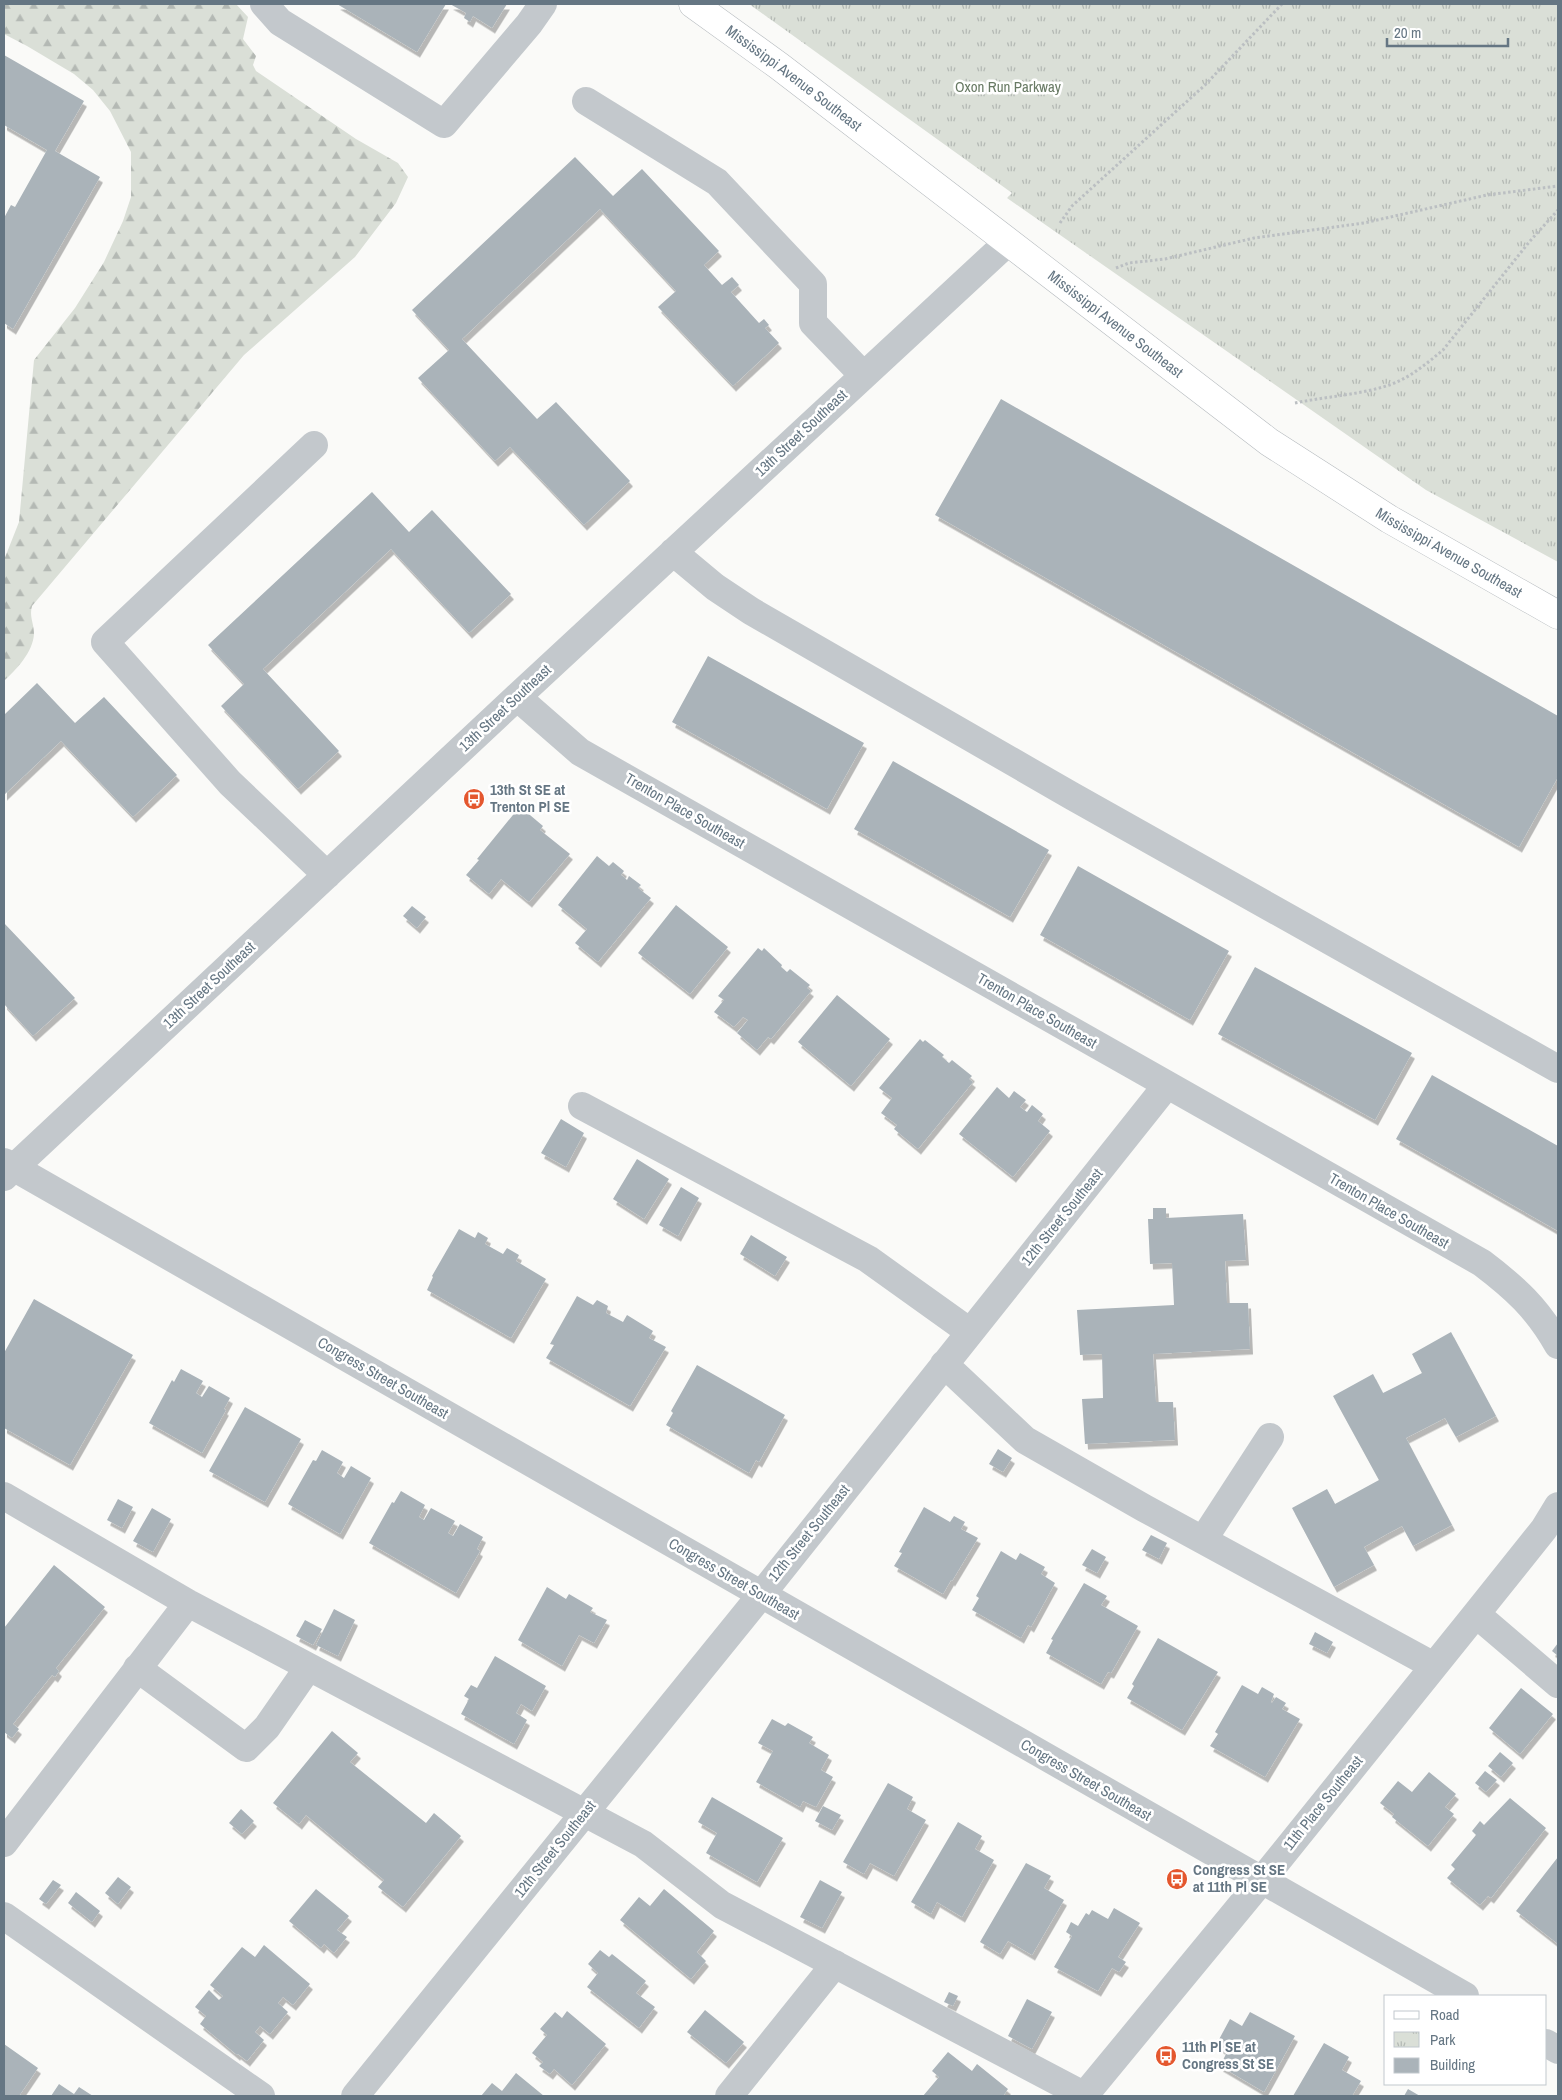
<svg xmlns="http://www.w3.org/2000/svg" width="1562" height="2100" font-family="'Archivo Narrow',sans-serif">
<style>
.forest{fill:url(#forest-firs)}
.park{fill:url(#park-tufts)}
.building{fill:#aab3b9;filter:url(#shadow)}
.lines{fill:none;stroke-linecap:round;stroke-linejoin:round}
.major-casing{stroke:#b5babe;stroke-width:29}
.path{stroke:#bbbfc2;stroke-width:3;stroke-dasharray:2.5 2.5;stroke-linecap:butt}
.minor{stroke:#c3c8cc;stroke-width:28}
.major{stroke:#fff;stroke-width:28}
.labels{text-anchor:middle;stroke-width:5;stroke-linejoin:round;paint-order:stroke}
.street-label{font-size:15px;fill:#657683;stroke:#fff}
.park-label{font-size:15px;fill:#687a64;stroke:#fff}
.poi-label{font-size:15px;font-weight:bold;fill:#657683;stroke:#fff;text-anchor:start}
</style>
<defs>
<pattern id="forest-firs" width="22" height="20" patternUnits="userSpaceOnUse" patternTransform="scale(1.25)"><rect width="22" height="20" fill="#dadfd7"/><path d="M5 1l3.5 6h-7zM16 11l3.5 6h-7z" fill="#b4b9b4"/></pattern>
<pattern id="park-tufts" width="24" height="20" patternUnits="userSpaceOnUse" patternTransform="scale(1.25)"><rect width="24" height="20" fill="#dadfd7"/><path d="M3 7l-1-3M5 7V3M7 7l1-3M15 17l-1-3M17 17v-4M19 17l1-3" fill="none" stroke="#b4b9b4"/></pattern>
<filter id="shadow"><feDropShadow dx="3" dy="5.5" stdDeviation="0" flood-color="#0004"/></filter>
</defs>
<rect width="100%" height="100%" fill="#fafaf8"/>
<path class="forest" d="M4,4h232l12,13 -5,22 13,17 -3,9 3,6 100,68 42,24 10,14 -12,26 -41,54 -111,98 -212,251c-3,11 2,17 2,28 -1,18 -18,36 -30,47v-121l15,-38 15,-162 41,-52 29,-46 19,-41 8,-24v-45l-21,-41 -17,-21 -19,-16 -47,-28 -23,-12z"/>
<path class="park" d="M749,4h809v558l-132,-72 -419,-292 5,-5z"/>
<path class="building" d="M337,4h109l-29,48z
M450,4h57l-15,24 -19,-12 -3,6 -6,-4 2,-5z
M4,55l80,46 -29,50 45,26 -87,152 -9,-6v-105l7,-13 4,2 32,-57 -43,-25z
M575,157l38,39 29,-27 77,82 -15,14 18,20 10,-8 7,8 -8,7 28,31 5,-4 5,6 -4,3 14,15 -46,43 -75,-79 18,-16 -76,-82 -138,130 75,80 19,-17 74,79 -46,44 -74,-78 -15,14 -77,-83 31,-28 -37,-40z
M1001,399l557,317v61l-39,70 -584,-332z
M372,492l37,40 23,-22 79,84 -42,39 -78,-84 -128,120 76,82 -41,38 -77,-83 23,-22 -36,-39z
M708,656l156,87 -37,66 -155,-87z
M37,683l38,40 29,-26 73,78 -44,42 -72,-76 -57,54v-80z
M893,761l156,89 -39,67 -156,-88z
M517,810l4,4 3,-4 19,16 -3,4 30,24 -41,48 -28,-23 -12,15 -23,-19 13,-15 -2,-1z
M597,856l12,10 4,-4 11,9 -3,4 3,2 3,3 2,-4 12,9 -3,3 13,10 -53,64 -23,-19 12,-14 -29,-24z
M1078,866l151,85 -39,69 -150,-85z
M676,905l52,42 -38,47 -52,-41z
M412,906l14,11 -9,11 -14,-12z
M4,923l71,75 -42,38 -29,-32z
M758,948l4,3 2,-3 18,17 -1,2 6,5 3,-3 20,16 -3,3 4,3 -40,48 -3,-2 -11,13 -20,-17 11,-13 -5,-3 -9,10 -20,-15 10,-12 -6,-4z
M1255,967l157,86 -37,67 -157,-86z
M837,995l53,44 -39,47 -53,-44z
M920,1039l3,3 2,-2 19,15 -2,2 7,6 3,-3 20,16 -3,3 4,3 -55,67 -24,-20 3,-4 -16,-12 11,-15 -13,-10z
M1432,1075l126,71v85l-162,-92z
M997,1087l12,11 5,-7 12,9 -6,7 7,5 5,-7 11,9 -5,7 12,10 -37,46 -54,-43z
M561,1119l23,14 -18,34 -25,-14z
M637,1159l32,20 -25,40 -31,-20z
M681,1187l18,11 -21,38 -19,-11z
M1153,1208h13v10l77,-4 3,46 -21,1 2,42h21l2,46 -97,5 3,48h17l2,38 -90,4 -3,-45 21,-1 -1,-44 -22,1 -3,-45 97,-5 -2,-42 -22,1 -2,-45h5z
M459,1229l16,9 3,-6 10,6 -3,6 18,10 4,-6 12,7 -3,6 30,18 -35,59 -84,-48 6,-13 -1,-1z
M751,1235l36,22 -12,19 -35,-22z
M577,1296l16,9 4,-5 11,6 -2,7 17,9 4,-7 26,16 -4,7 17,9 -36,59 -84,-48 8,-13 -4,-1z
M34,1299l99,56 -63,110 -66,-37v-75z
M1451,1332l45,84 -40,21 -11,-19 -39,20 46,87 -39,21 -11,-20 -15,8 -23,13 10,18 -40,22 -42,-79 35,-19 8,15 44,-24 -46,-84 40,-22 10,19 14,-7 25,-13 -10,-19z
M697,1365l88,50 -26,47 -3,-2 -7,13 -83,-48 7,-12 -2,-2z
M181,1369l22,12 -7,12 6,4 7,-11 21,12 -6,11 2,1 -24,43 -53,-30 23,-43 2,2z
M245,1407l56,32 -36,63 -56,-31z
M998,1449l14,9 -9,14 -14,-8z
M322,1450l21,12 -6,11 7,5 7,-12 20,12 -31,56 -52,-30 25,-44 3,1z
M401,1491l24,14 -6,12 5,3 7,-12 24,13 -7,12 5,3 7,-12 23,13 -6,12 3,2 -24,42 -87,-50 23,-41 2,1z
M118,1499l15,8 -11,21 -15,-8z
M924,1507l26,15 4,-6 11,6 -4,7 17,9 -26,43 -1,-1 -8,14 -49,-28 8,-13 -3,-1z
M152,1508l19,11 -18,33 -20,-11z
M1151,1535l16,8 -8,16 -17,-9z
M1092,1549l14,8 -9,16 -15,-8z
M1001,1551l15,9 4,-7 25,14 -4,7 14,9 -24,44 -3,-2 -7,13 -49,-28 7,-12 -3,-2z
M54,1565l51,42 -49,61 3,3 -4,6 -3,-2 -39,49 6,5 -7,9 -8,-6v-104z
M1084,1583l23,13 -6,9 37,21 -27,47 -3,-1 -7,12 -55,-31 7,-13 -2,-1z
M547,1587l19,12 3,-5 24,14 -3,4 17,8 -13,23 -15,-8 -17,31 -44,-26z
M334,1609l21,11 -17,36 -22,-11z
M305,1620l17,9 -9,16 -17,-9z
M1315,1632l18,10 -6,11 -18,-9z
M1158,1638l60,34 -36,58 -55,-32 7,-12 -2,-2z
M1558,1643v13l-6,-5z
M495,1656l51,30 -14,25 -11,-7 -5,9 11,7 -13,24 -53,-30 8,-15 -5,-3 7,-11 6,3z
M1242,1685l16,9 4,-7 12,7 -3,8 1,1 4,-6 10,6 -4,6 18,10 -35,58 -55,-31 8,-12 -3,-2z
M1521,1688l32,26 -33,40 -31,-26z
M772,1719l13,7 3,-3 25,14 -4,6 20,12 -8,15 12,7 -17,30 -13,-6 -3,6 -44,-25 17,-31 -15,-8z
M332,1731l26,22 -8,9 76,61 8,-10 27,23 -58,71 -25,-20 6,-7 -78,-65 -7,9 -26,-21z
M1500,1752l13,11 -12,14 -13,-11z
M1485,1771l12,9 -11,12 -11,-9z
M1429,1772l27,22 -11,13 9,7 -26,32 -36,-29 2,-3 -14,-11 18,-22 14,11z
M888,1783l25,14 -6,12 19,11 -32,56 -24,-13 -6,11 -21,-12z
M712,1797l71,41 -26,44 -51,-29 11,-20 -19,-11z
M1510,1798l36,30 -55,70 -3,-2 -8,9 -33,-27 8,-9 -4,-4 25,-30 -4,-4 8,-10 4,4z
M823,1806l18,9 -9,15 -17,-9z
M241,1809l13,12 -12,13 -13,-11z
M958,1822l24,14 -7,13 19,11 -32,57 -25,-15 -6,12 -20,-12z
M1558,1857v87l-42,-33z
M1026,1863l25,13 -7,12 20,12 -32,55 -24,-14 -8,13 -20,-12z
M118,1877l13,10 -13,17 -13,-11z
M53,1880l8,5 -15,19 -7,-5z
M820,1880l22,12 -20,36 -22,-11z
M316,1889l33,27 -12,14 10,7 -13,16 -10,-9 -3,4 -32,-27z
M664,1889l50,42 -17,21 9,9 -15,18 -71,-59 19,-23 11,9z
M76,1892l24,19 -8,11 -24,-19z
M1114,1908l26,15 -22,34 8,5 -7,10 -7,-4 -14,23 -44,-24 18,-31 -6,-4 5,-10 7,4 8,-13 3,2 3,-5 16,9z
M264,1945l46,39 -17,21 -10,-8 -5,6 10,9 -18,22 -10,-8 -5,6 9,8 -17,21 -9,-7 -1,1 -37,-31 6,-8 -11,-9 14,-17 10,10 4,-4 -13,-11 32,-38 13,10z
M600,1950l9,7 3,-3 34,27 -10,12 19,14 -16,21 -52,-41 11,-14 -10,-9z
M949,1992l9,4 -5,10 -9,-4z
M1027,1999l25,13 -20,37 -24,-13z
M705,2010l39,32 -18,21 -39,-31z
M567,2011l39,33 -34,41 -18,-16 -4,5 -11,-8 4,-4 -11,-9 15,-18 -7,-6 15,-17 7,6z
M1250,2012l45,24 -31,56 -44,-26 7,-14 -11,-7 14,-26 12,7z
M1324,2043l25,14 -7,13 19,11 -9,15h-59z
M4,2044l34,24 -19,28h-15z
M948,2052l24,19 5,-7 31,25 -5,7h-80l16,-19 -7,-6z
M516,2073l28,23h-63l11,-13 10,8z
M59,2084l15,10 5,-7 14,9h-42z
M1408,2089l12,7h-16z"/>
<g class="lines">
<g class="major-casing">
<g id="major">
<path id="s1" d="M693,4l86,62 490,376 120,77 169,96"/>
</g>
</g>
<path class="path" d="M1060,223l12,-17 133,-121 77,-81
M1116,268l13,-5 36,-4 89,-21 110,-15 123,-28 71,-9
M1295,403c29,-6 60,-8 88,-16 23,-6 42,-22 60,-37l87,-109 28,-31"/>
<path class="minor" d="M264,4l16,18 164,102 85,-100 14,-20
M586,101l131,81 96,102v39l50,52
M314,445l-209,197 125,141 97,92
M673,552l42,35 36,24 321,185 486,273
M517,697l63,55 902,511c33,25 55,45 76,82
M582,1106l286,153 102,73
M4,1162l1461,834
M4,1177l513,-480 491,-455
M944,1364l81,76 119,68 290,158
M4,1496l184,107 455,241 79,61 363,191
M1203,1540l67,-103
M1476,1614l82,70
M137,1668l109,80 21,-21 41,-59
M4,1843l184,-240
M4,1916l257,180
M1546,2043l12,7
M355,2096l406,-501 406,-510
M729,2096l106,-132
M1084,2096l178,-216 214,-266 68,-85 14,-23"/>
<use href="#major" class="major"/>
</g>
<defs>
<g id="bus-disc" transform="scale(1.125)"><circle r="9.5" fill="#e4572e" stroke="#fff"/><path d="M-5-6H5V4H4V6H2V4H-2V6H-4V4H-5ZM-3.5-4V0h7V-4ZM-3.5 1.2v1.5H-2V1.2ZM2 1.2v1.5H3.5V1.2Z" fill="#fff"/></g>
</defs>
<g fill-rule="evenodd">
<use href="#bus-disc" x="474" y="799"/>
<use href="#bus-disc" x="1177" y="1879"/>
<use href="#bus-disc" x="1166" y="2056"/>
</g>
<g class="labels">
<g class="street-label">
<text dy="5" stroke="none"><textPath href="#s1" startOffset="125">Mississippi Avenue Southeast</textPath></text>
<text dy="5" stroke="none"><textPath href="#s1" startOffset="530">Mississippi Avenue Southeast</textPath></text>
<text transform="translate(801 433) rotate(-43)" y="5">13th Street Southeast</text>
<text dy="5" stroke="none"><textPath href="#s1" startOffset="935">Mississippi Avenue Southeast</textPath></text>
<text transform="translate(505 708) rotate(-43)" y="5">13th Street Southeast</text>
<text transform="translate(685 811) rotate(30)" y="5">Trenton Place Southeast</text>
<text transform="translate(209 985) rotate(-43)" y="5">13th Street Southeast</text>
<text transform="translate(1037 1011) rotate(30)" y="5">Trenton Place Southeast</text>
<text transform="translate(1389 1211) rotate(30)" y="5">Trenton Place Southeast</text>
<text transform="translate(1062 1217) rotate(-51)" y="5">12th Street Southeast</text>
<text transform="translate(383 1378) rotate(30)" y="5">Congress Street Southeast</text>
<text transform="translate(809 1533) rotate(-51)" y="5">12th Street Southeast</text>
<text transform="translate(734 1579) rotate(30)" y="5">Congress Street Southeast</text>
<text transform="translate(1086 1780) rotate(30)" y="5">Congress Street Southeast</text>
<text transform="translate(1323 1803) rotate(-51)" y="5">11th Place Southeast</text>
<text transform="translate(555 1849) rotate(-51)" y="5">12th Street Southeast</text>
</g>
<g class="park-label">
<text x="1008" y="92">Oxon Run Parkway</text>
</g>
<g class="poi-label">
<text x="490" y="795">13th St SE at<tspan x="490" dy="17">Trenton Pl SE</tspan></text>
<text x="1193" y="1875">Congress St SE<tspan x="1193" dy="17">at 11th Pl SE</tspan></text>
<text x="1182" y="2052">11th Pl SE at<tspan x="1182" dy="17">Congress St SE</tspan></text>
</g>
</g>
<rect width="1562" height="2100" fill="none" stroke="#657683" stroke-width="10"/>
<rect x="1384" y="1995" width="162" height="90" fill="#ffffff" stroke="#c1c8cd"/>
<rect x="1394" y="2011" width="25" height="8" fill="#ffffff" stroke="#c1c8cd"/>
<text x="1430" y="2020" font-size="15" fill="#657683">Road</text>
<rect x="1394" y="2032" width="25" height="15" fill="url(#park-tufts)" stroke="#c1c8cd"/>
<text x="1430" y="2045" font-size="15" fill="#657683">Park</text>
<rect x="1394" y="2058" width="25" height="15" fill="#aab3b9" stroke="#c1c8cd"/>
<text x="1430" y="2070" font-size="15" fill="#657683">Building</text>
<path d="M1387 38v8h121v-8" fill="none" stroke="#657683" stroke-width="2.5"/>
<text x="1394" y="38" font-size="15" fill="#657683" stroke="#ffffff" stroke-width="4" paint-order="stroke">20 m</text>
</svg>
